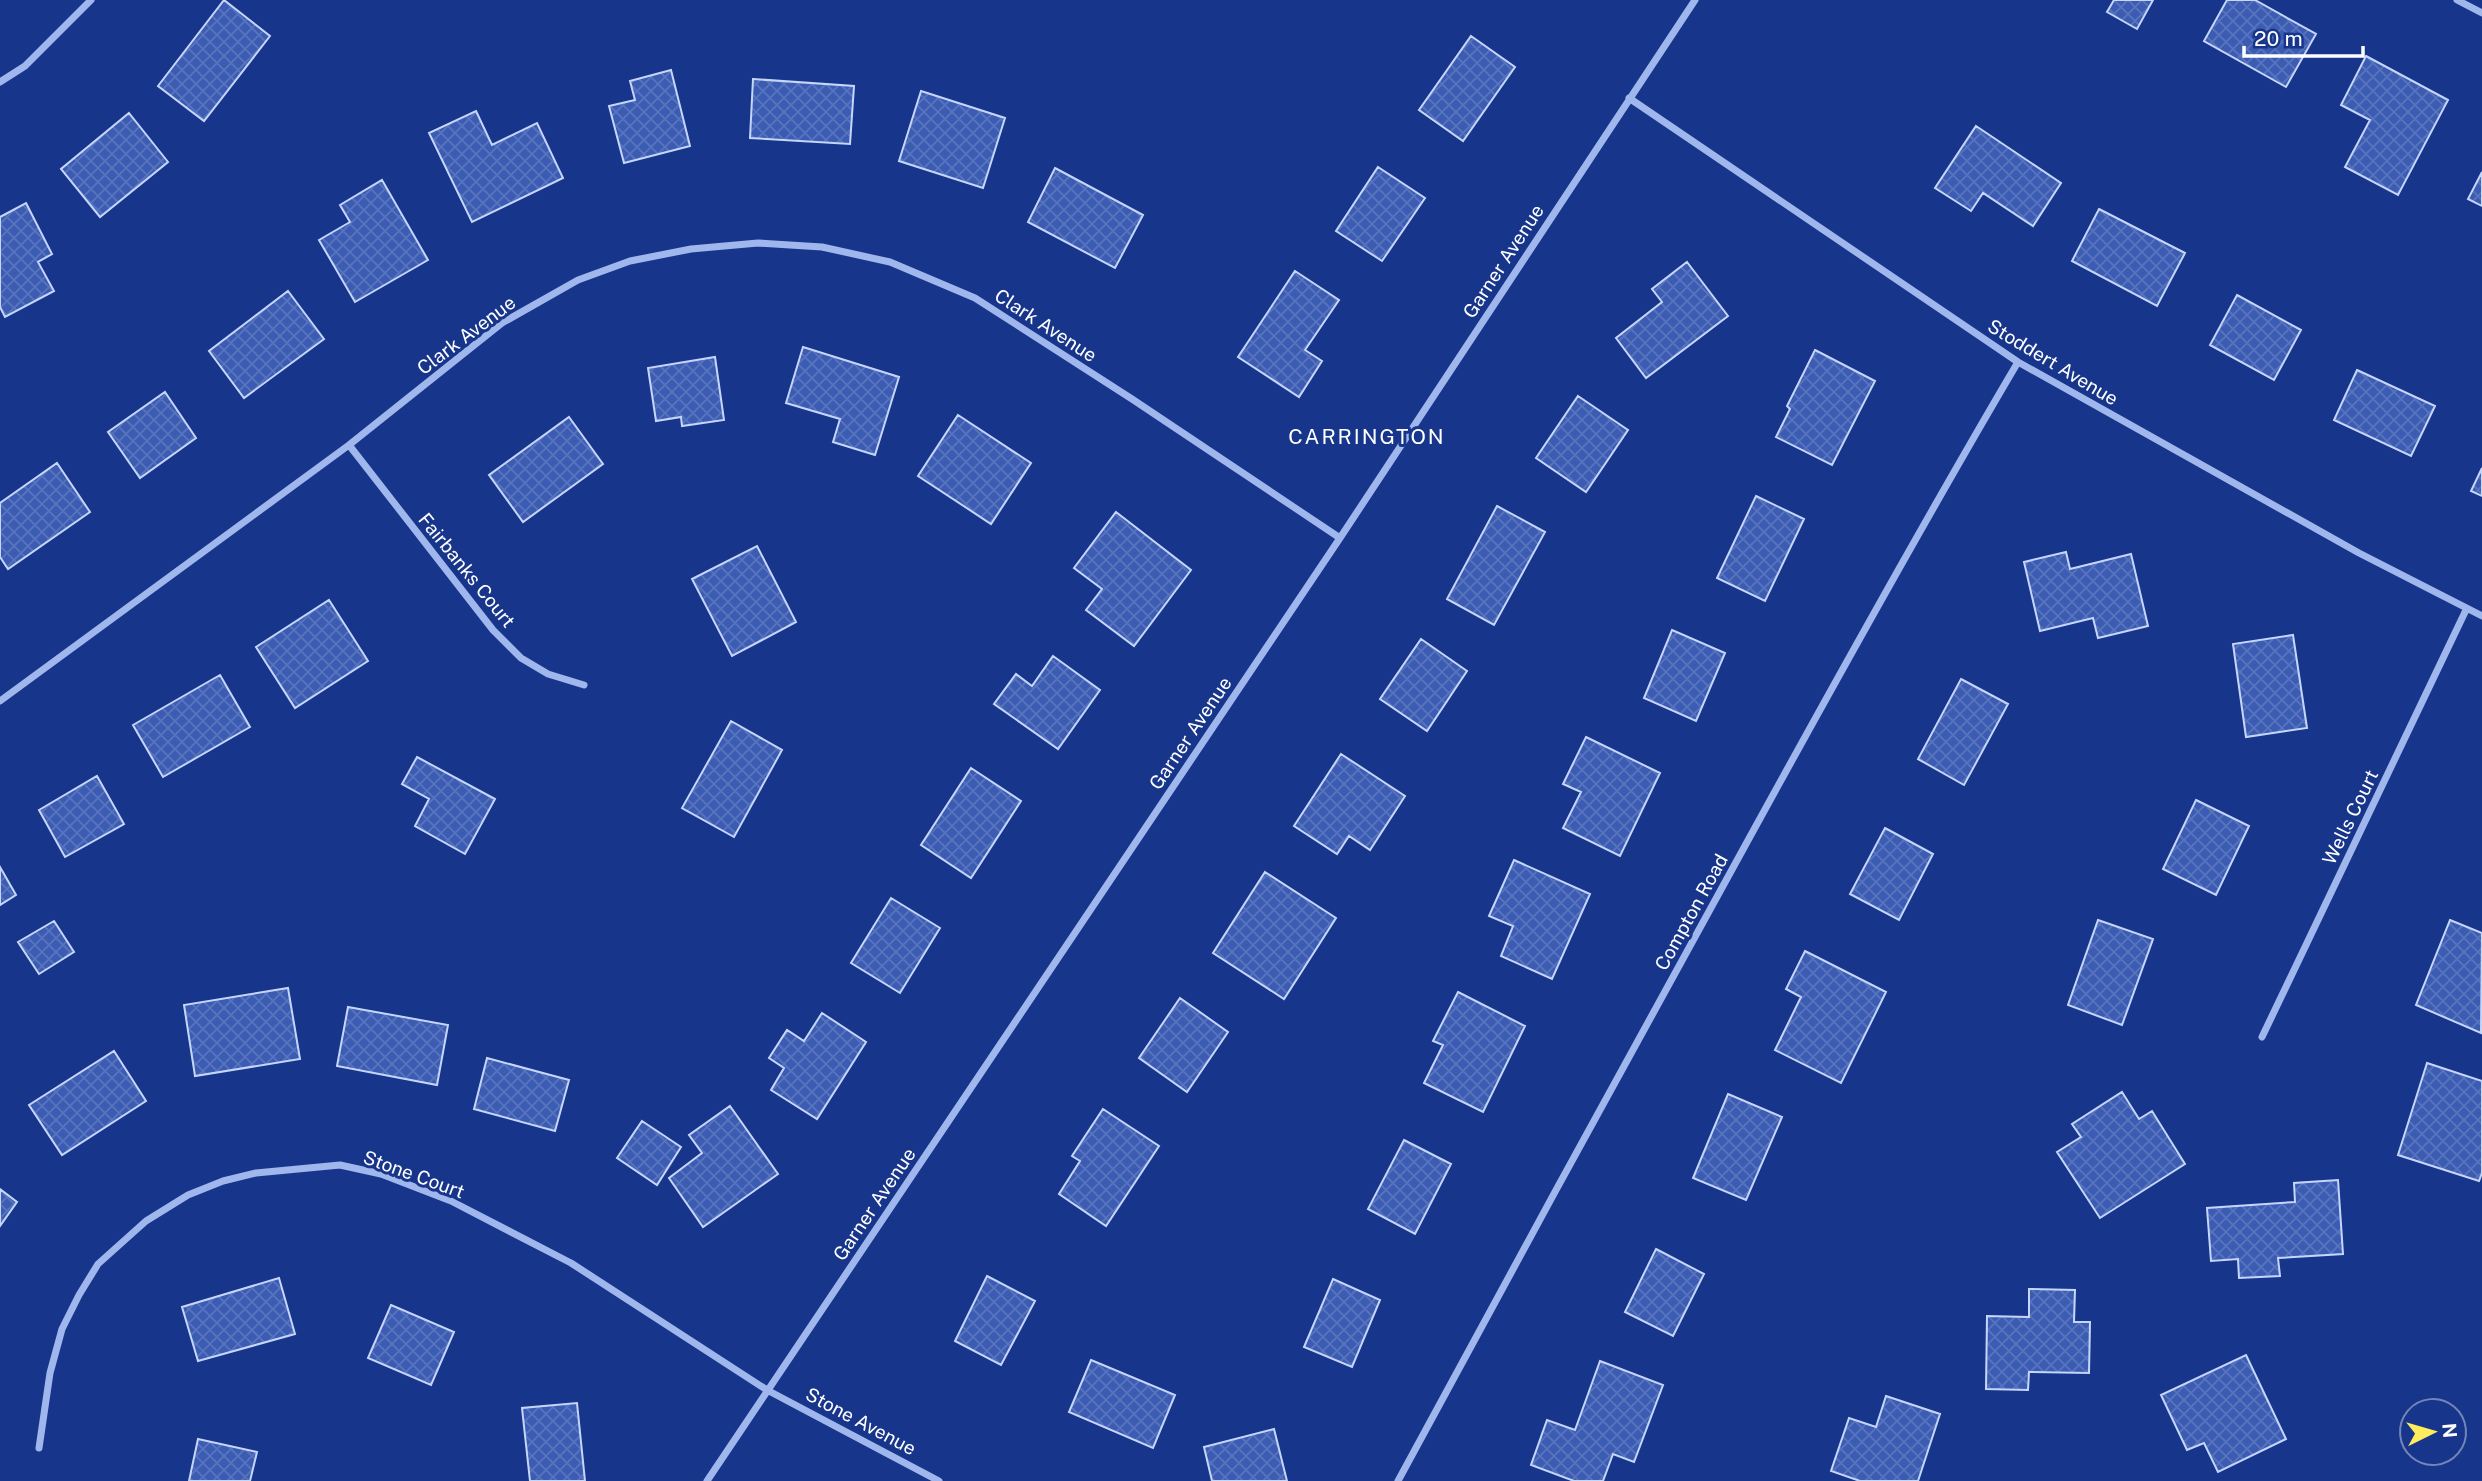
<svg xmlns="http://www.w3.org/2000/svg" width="2482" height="1481" font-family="'Public Sans',sans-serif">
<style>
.building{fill:url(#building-cross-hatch);stroke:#c6d5fa;stroke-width:2}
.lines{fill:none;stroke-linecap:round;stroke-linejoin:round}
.minor{stroke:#a0b7ee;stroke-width:7}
.labels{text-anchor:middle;stroke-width:6;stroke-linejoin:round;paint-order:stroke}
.street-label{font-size:19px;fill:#fff;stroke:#17368b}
.neighbourhood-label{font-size:21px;letter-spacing:2px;fill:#fff;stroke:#17368b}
</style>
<defs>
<pattern id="building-cross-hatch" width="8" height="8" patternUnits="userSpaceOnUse" patternTransform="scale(1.75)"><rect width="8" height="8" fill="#3b5cb2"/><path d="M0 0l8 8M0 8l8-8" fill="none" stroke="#5874be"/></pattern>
</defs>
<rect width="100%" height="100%" fill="#17368b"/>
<path class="building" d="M224,0l46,36 -66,85 -46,-35z
M2114,0h39l-16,29 -30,-17z
M2227,0h28l61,34 -30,53 -82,-46z
M1471,36l44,31 -52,74 -44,-31z
M2366,56l82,44 -50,95 -53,-28 25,-47 -29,-15z
M671,70l19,76 -66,17 -15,-57 26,-6 -5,-19z
M753,79l101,7 -4,58 -100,-6z
M921,91l84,27 -22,70 -84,-27z
M476,111l16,34 45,-22 26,55 -91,44 -43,-89z
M129,113l39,49 -68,55 -39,-48z
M1976,126l85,57 -28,43 -50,-33 -12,18 -36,-23z
M1378,167l47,31 -43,63 -46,-30z
M1055,168l88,47 -28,53 -87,-46z
M2482,172v34l-14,-7z
M382,180l46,80 -73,42 -36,-62 31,-18 -10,-17z
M26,203l26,51 -14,8 16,29 -49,26 -5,-10v-90z
M2099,209l86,44 -28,53 -85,-45z
M1687,262l41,54 -82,62 -30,-40 46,-36 -10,-13z
M1295,271l44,29 -34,50 17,11 -23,36 -61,-40z
M288,291l36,48 -80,59 -35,-47z
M2237,295l64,35 -27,50 -64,-35z
M803,347l96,30 -24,78 -42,-13 7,-23 -54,-16z
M1815,350l60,31 -43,84 -56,-28 14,-28 -3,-3z
M715,357l9,63 -42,6 -1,-9 -25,4 -8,-53z
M2357,370l78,36 -24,50 -77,-36z
M165,392l31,46 -56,40 -32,-46z
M1578,396l50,34 -42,62 -50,-34z
M958,415l73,48 -40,61 -73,-48z
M569,417l34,47 -80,58 -34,-47z
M57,463l33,49 -82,57 -8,-12v-54z
M2482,468v28l-11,-5z
M1756,496l48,23 -39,82 -48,-23z
M1497,506l48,26 -51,93 -47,-26z
M1116,512l75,58 -57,76 -48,-36 16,-21 -28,-21z
M757,546l39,76 -64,34 -40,-77z
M2066,552l4,17 61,-15 17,72 -50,12 -5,-20 -53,13 -16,-69z
M329,600l39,61 -73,47 -39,-61z
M1672,630l53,23 -29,68 -52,-23z
M2293,635l14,93 -61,9 -13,-93z
M1421,639l46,32 -40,60 -47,-32z
M1053,656l47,34 -42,59 -64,-45 22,-30 16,12z
M220,675l30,52 -87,50 -30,-52z
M1961,679l47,25 -44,81 -46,-26z
M731,721l51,29 -48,87 -52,-29z
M1586,737l74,36 -40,83 -57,-28 18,-36 -18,-8z
M1341,754l64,42 -35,54 -21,-14 -12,18 -43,-28z
M417,757l78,42 -30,55 -50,-28 14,-27 -27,-15z
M971,768l50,33 -50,77 -50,-33z
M97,776l27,48 -59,33 -26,-47z
M2196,800l53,26 -33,69 -53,-26z
M1885,828l48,26 -34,66 -49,-26z
M1514,860l76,34 -38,85 -51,-23 12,-30 -24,-10z
M0,867l16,28 -16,10z
M1265,872l71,46 -52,81 -71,-46z
M891,898l49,30 -40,65 -49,-30z
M2098,920l55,19 -31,86 -54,-20z
M2450,920l32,13 -1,100 -65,-28z
M54,921l20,31 -35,22 -21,-32z
M1805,951l81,41 -45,91 -66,-33 26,-53 -15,-8z
M288,988l12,71 -105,17 -11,-71z
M1458,992l67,34 -42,86 -59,-29 19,-38 -10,-4z
M1180,998l48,34 -41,60 -48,-34z
M348,1007l100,18 -11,60 -100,-19z
M822,1013l44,29 -49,77 -46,-29 13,-22 -15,-10 18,-28 17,11z
M114,1051l32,50 -84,54 -33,-50z
M487,1058l82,22 -14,51 -81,-22z
M2427,1063l55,18v92l-3,8 -81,-26z
M2122,1092l17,27 13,-8 33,53 -85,54 -43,-66 24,-15 -9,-13z
M1728,1094l54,23 -36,83 -53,-22z
M730,1106l48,68 -75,53 -34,-49 33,-25 -13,-18z
M1103,1109l56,37 -53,80 -47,-32 21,-33 -8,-5z
M642,1121l39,26 -24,38 -40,-27z
M1404,1140l47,24 -36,70 -47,-25z
M2338,1180l5,74 -65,4 2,18 -41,2 -1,-19 -27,2 -4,-53 88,-6 -1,-19z
M0,1189l17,13 -17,24z
M1656,1249l48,25 -31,62 -48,-24z
M987,1276l48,25 -34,64 -46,-24z
M279,1278l16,56 -97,27 -16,-54z
M1333,1279l47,21 -28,67 -48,-20z
M2029,1289l46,1 -1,32h16l-1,51 -60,-1 -1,18 -42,-1 1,-73 42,1z
M391,1305l63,27 -23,53 -63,-27z
M2246,1355l40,84 -68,33 -14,-29 -17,7 -26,-55z
M1091,1360l84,35 -22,53 -84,-36z
M1600,1361l63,24 -29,77 -21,-8 -10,27h-29l-43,-16 16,-45 28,10z
M1886,1396l54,18 -22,67h-58l-29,-10 18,-53 27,9z
M577,1403l8,78h-55l-8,-73z
M1274,1429l13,52h-75l-8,-34z
M198,1439l59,13 -7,29h-61z"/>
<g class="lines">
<path class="minor" d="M2457,0l25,13
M0,82l25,-16 66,-66
M1629,98l389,264 341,191 123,63
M349,445l144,185 28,28 27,16 36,11
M0,701l349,-256 153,-122 76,-43 52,-19 61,-12 67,-6 64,4 68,15 85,36 157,101 208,139
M2262,1037l204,-427
M39,1448l11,-75 12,-44 17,-34 19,-31 48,-43 42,-26 35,-14 33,-8 84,-8 41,9 70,27 120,62 196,127 172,91
M707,1481l633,-943 355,-538
M1398,1481c115,-213 231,-425 348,-637 89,-162 178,-323 272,-482"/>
</g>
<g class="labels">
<g class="street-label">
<text transform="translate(1503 261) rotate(-57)" y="7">Garner Avenue</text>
<text transform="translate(1046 325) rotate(33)" y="7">Clark Avenue</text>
<text transform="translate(466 335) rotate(-37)" y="7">Clark Avenue</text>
<text transform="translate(2053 362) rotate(31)" y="7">Stoddert Avenue</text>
<text transform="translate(467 570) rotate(51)" y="7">Fairbanks Court</text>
<text transform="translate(1190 733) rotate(-56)" y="7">Garner Avenue</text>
<text transform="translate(2350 817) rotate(-64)" y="7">Wells Court</text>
<text transform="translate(1691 912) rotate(-61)" y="7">Compton Road</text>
<text transform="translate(414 1174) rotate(20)" y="7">Stone Court</text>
<text transform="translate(874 1204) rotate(-56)" y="7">Garner Avenue</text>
<text transform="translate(861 1421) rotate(28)" y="7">Stone Avenue</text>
</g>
<g class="neighbourhood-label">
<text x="1367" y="444">CARRINGTON</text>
</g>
</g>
<g transform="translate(2433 1432) rotate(85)"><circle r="33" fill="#17368b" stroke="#7486b9" stroke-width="2"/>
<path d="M0-5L12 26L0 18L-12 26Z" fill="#ffeb5e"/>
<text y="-10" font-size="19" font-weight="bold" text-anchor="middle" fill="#ffffff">N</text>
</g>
<path d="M2244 46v10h119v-10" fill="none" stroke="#ffffff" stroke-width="3.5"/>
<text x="2254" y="46" font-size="21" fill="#ffffff" stroke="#17368b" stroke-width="5" paint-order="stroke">20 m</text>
</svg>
